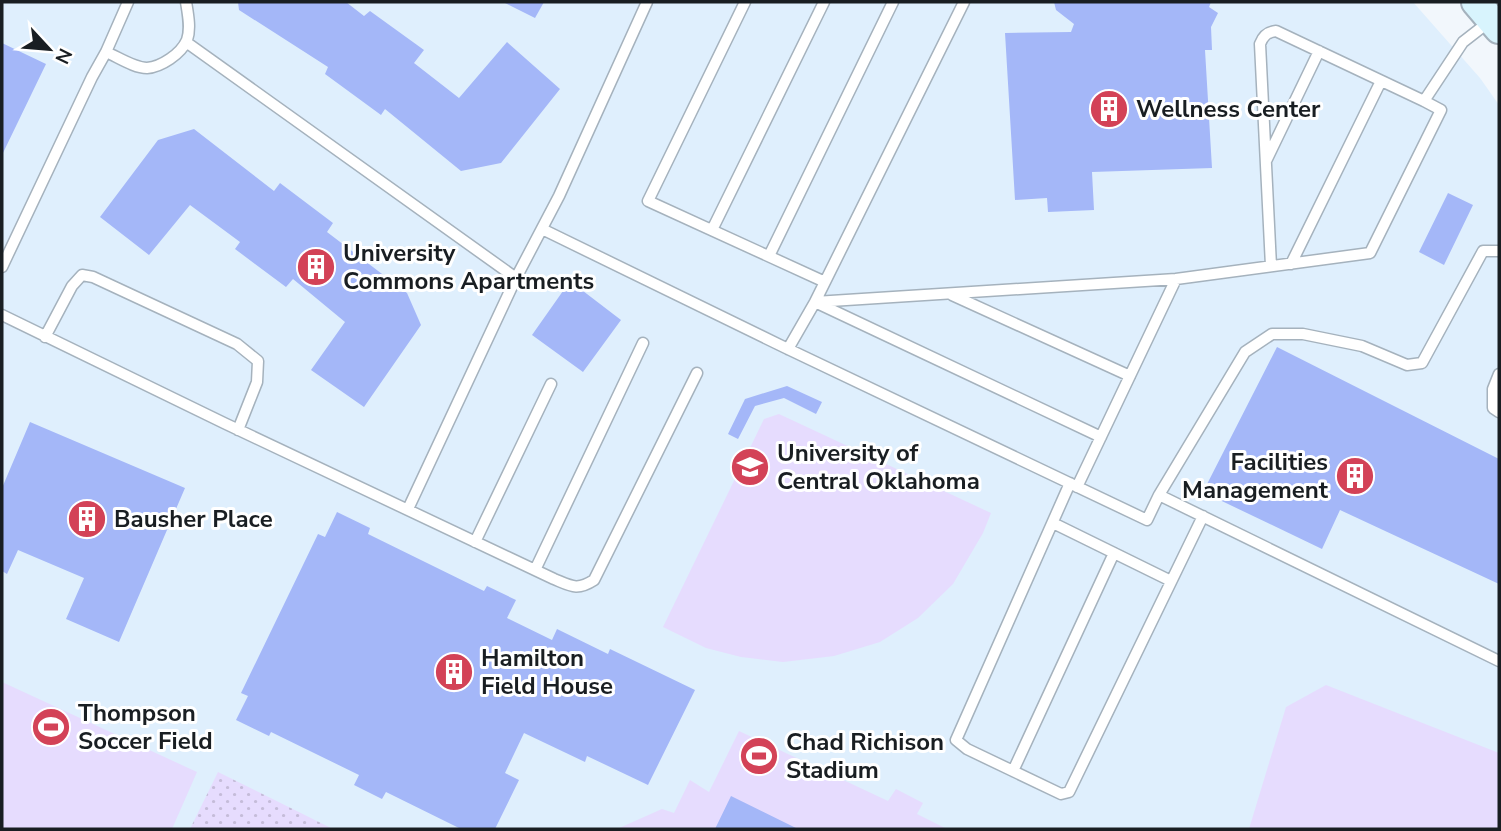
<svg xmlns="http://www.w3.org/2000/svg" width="1501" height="831" font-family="'Nunito Sans',sans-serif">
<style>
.built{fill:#dfeffd}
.grass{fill:#e6dcfe}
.park{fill:url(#park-dots)}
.building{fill:#a4b7f8}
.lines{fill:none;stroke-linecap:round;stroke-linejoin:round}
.lane-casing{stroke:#a5b2bd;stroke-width:13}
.secondary-casing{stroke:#a5b2bd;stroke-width:32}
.lane{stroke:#fff;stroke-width:10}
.secondary{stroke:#d8f4fd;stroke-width:28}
.labels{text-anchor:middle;stroke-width:6;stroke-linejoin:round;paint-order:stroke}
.poi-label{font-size:24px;font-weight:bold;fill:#191e22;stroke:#fff;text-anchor:start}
</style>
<defs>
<pattern id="park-dots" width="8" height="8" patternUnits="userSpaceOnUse" patternTransform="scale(1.75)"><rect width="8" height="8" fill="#e6dcfe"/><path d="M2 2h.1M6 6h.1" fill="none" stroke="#c5bcd9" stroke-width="1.8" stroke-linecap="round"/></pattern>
</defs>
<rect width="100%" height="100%" fill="#f2f7fc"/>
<path class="built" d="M2,2h1411l67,76 19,27v724h-1497z"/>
<path class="grass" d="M779,414l212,99 -8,20 -30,51 -35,34 -38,24 -46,14 -51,6 -42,-5 -35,-9 -43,-21 101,-208z
M2,682l195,90 -25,57h-170z
M1326,685l173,68v76h-250l37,-122z
M739,731l149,70 8,-12 27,14 -6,11 30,15h-330l45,-20 12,4 16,-33 19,12z"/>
<path class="park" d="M218,772l115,57h-143z"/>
<path class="building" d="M238,2h108l18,14 6,-5 54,39 -10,13 45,35 48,-56 53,47 -59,74 -40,8 -76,-62 -4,6 -56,-41 3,-7 -89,-57z
M503,2h41l-9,16z
M1054,2h157l-2,5 9,6 -7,14 1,23h-7l7,118 -120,4 2,38 -46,2 -1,-14 -32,2 -10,-167 66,-1 3,-8 -18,-14z
M2,43l44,21 -44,91z
M194,129l80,62 6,-8 53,40 -6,9 80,61 14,32 -57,82 -53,-37 34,-48 -52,-43 -7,8 -51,-38 5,-7 -50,-37 -41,50 -49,-38 58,-77z
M1448,193l25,12 -29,60 -25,-13z
M570,281l51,39 -38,52 -51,-37z
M1277,347l222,112v125l-159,-74 -18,39 -119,-57z
M787,386l35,16 -6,12 -32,-16 -29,8 -17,33 -10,-5 17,-35z
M30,422l155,66 -66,154 -53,-23 18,-41 -66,-28 -11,24 -5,-3v-83z
M337,512l33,16 -2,6 116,57 3,-5 29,14 -9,18 45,22 5,-11 51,25 2,-5 85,41 -47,95 -61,-29 -2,6 -61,-29 -19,40 14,7 -24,49h-34l-75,-37 -4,7 -28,-14 5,-10 -88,-43 -2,4 -33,-16 12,-24 -7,-3 77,-159 7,3z
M731,796l67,33h-83z"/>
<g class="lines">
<g class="lane-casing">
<path id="lane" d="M745,2l-97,199 177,81
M186,42l330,236
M106,52c12,5 28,16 41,16 14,-1 34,-14 40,-28 4,-11 1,-26 -1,-38
M1266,161l53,-110
M542,229l246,120 359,171 12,-25 340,166
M712,230l112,-228
M769,256l124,-254
M1291,264l90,-183
M1271,266l-11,-222c3,-8 7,-12 16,-13l148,70
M2,267l90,-190 14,-25 22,-50
M952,295l178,81
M2,315l222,108 330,156c17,7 23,12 40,1l103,-207
M45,337l27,-51 10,-11 11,2 144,67 21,17 -1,21 -19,48
M788,349l27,-47 149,-300
M1499,374l-6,15v19l6,4
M1101,437l-286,-135 361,-23
M1070,483l-114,257 11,9 94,45 8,-2 134,-276
M1077,487l99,-208 194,-26 71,-143 -17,-9 39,-59 27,-21
M1159,495l86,-143 27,-18h31l59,12 45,19 15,-2 61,-112h16
M408,509l108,-231 43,-82 88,-194
M1053,523l118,58
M475,542l76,-158
M535,570l108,-227
M1013,771l101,-218"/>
</g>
<g class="secondary-casing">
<path id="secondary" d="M1476,2l23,27"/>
</g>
<use href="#lane" class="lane"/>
<use href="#secondary" class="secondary"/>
</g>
<defs>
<g id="building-disc" transform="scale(2.0125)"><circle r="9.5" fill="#d34257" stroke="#fff"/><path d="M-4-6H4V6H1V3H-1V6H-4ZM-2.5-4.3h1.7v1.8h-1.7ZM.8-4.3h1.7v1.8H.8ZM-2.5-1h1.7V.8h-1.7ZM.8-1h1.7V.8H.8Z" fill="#fff"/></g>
<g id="university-disc" transform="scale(2.0125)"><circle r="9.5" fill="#d34257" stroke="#fff"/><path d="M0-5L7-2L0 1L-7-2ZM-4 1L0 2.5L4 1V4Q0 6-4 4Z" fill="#fff"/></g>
<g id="stadium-disc" transform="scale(2.0125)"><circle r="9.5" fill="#d34257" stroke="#fff"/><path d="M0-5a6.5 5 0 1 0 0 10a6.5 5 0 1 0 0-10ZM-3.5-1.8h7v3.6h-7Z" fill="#fff"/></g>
</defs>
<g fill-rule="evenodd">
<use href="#building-disc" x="1109" y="109"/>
<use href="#building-disc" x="316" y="267"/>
<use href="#university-disc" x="750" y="467"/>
<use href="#building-disc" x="1355" y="476"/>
<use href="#building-disc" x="87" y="519"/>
<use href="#building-disc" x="454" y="672"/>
<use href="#stadium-disc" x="51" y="727"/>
<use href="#stadium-disc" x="759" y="756"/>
</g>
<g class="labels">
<g class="poi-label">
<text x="1136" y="117">Wellness Center</text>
<text x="343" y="261">University<tspan x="343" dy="28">Commons Apartments</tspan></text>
<text x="777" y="461">University of<tspan x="777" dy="28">Central Oklahoma</tspan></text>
<text x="1328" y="470" text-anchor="end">Facilities<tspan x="1328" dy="28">Management</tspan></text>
<text x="114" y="527">Bausher Place</text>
<text x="481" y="666">Hamilton<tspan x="481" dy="28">Field House</tspan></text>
<text x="78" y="721">Thompson<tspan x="78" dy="28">Soccer Field</tspan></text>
<text x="786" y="750">Chad Richison<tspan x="786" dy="28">Stadium</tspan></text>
</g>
</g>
<rect width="1501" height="831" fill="none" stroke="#191e22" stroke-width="7"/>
<g transform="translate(49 49) rotate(116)" stroke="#ffffff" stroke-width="5" paint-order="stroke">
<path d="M0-5L12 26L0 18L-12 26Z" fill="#191e22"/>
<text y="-10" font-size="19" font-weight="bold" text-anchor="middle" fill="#191e22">N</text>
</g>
</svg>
